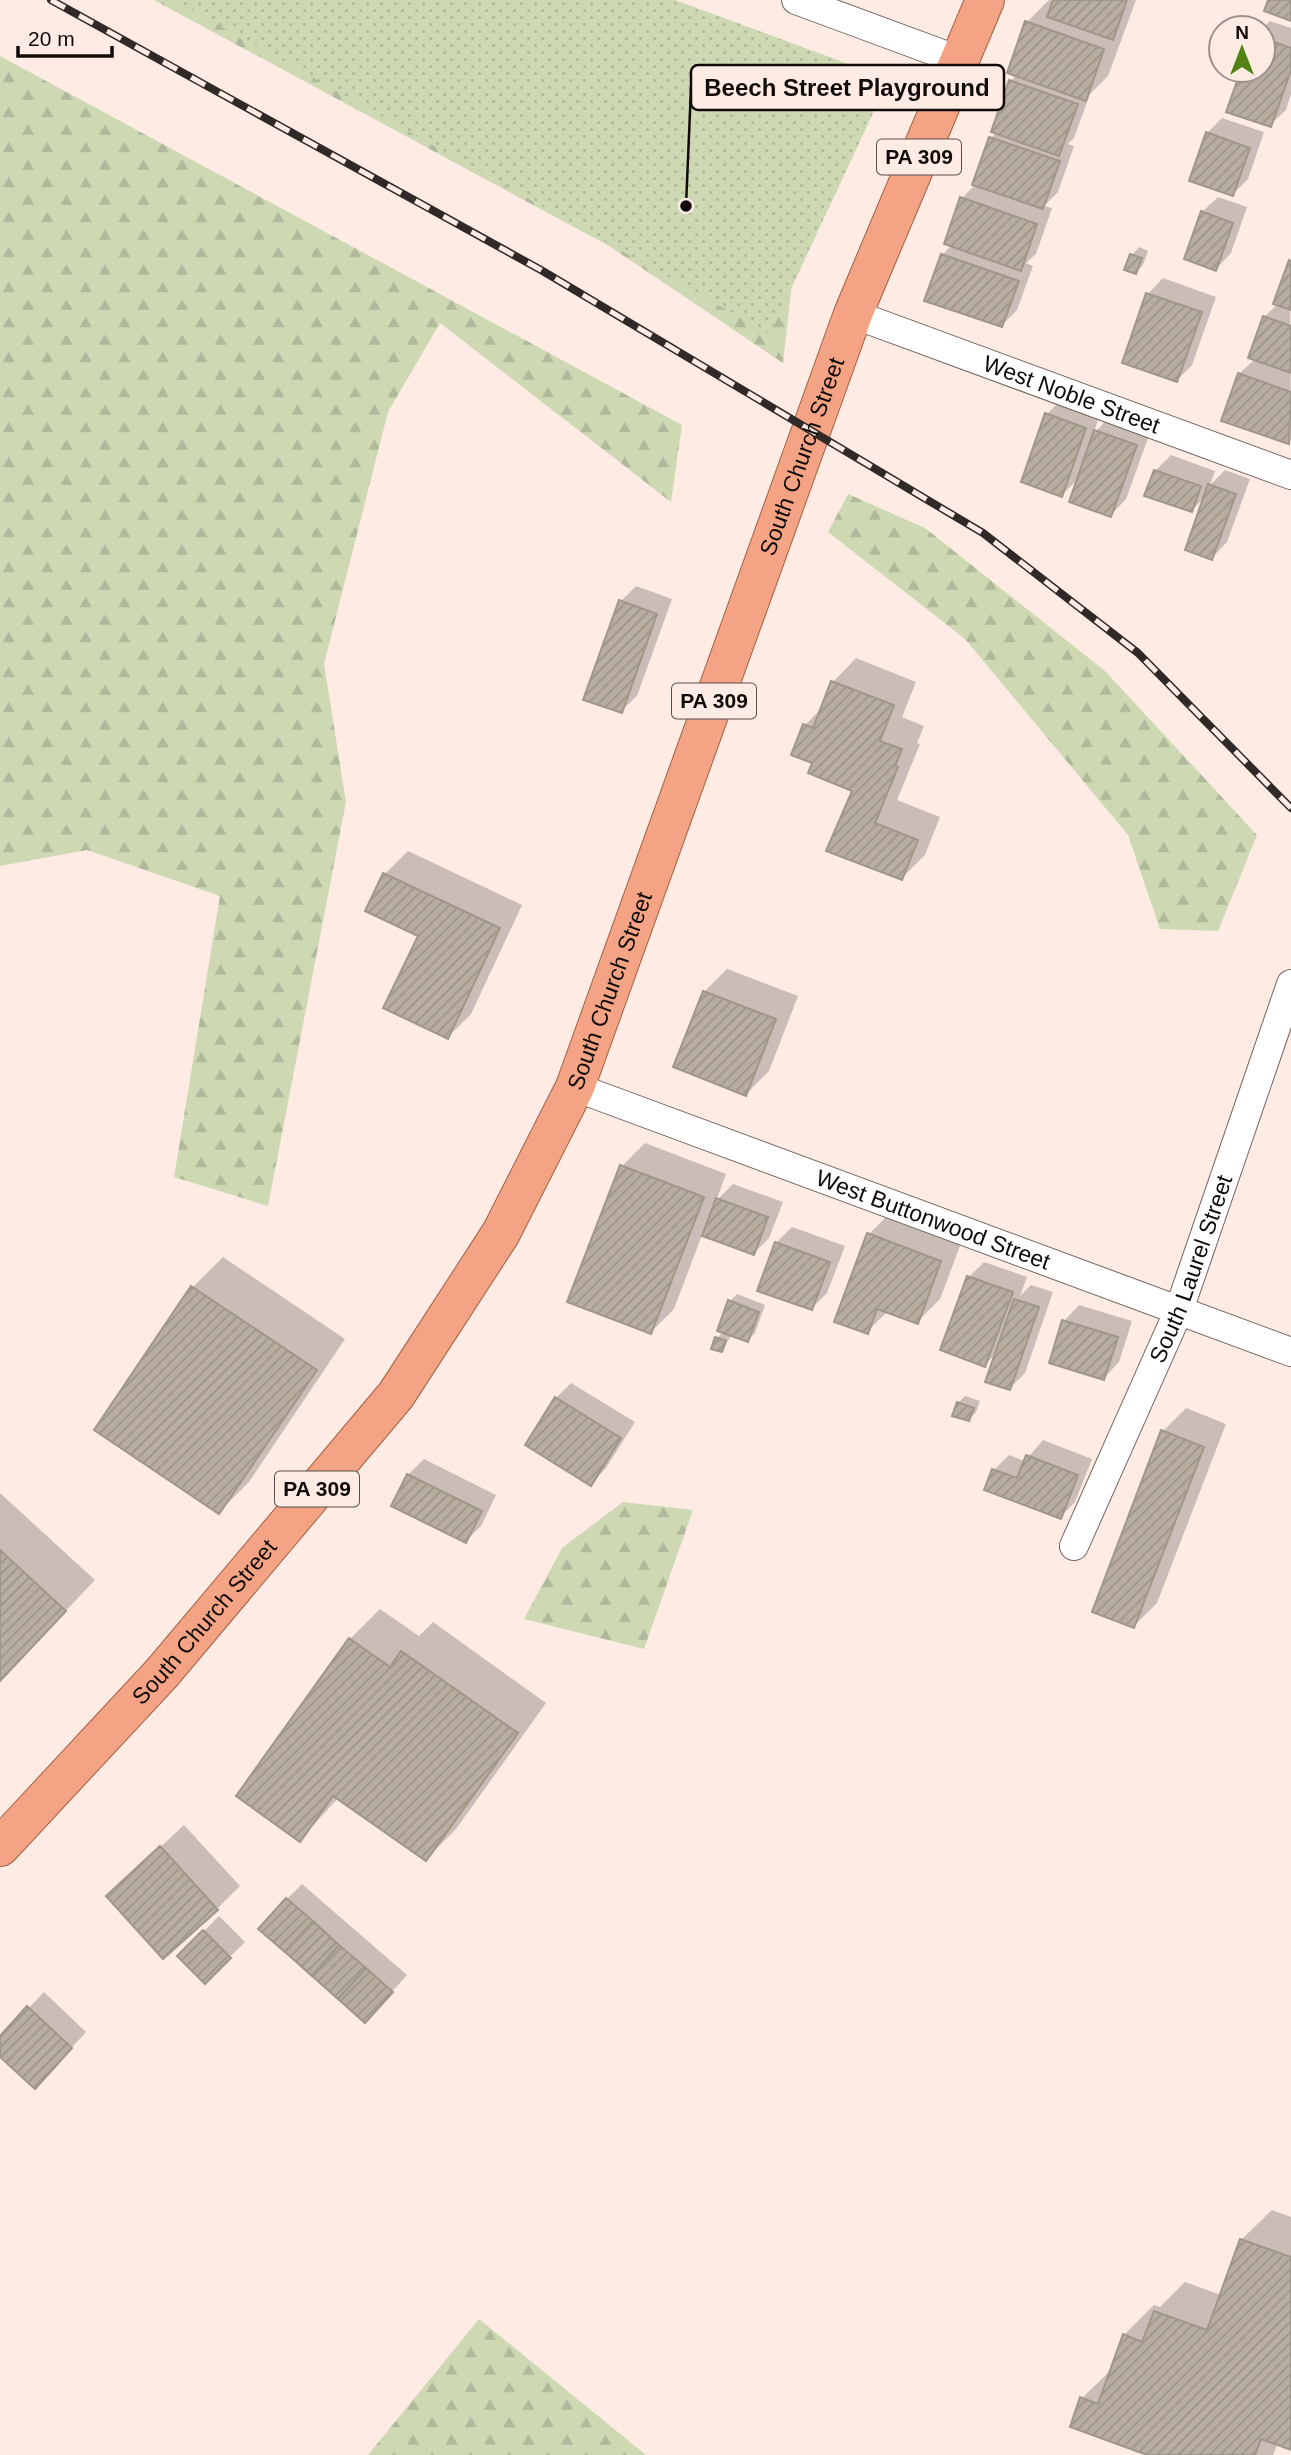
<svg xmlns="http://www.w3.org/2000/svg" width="1291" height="2455" font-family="Arial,sans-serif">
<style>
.forest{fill:url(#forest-firs)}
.park{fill:url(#park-dots)}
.shadow{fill:#0003}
.building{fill:url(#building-hatch);stroke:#a09689;stroke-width:2}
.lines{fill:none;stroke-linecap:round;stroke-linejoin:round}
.minor-casing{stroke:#73645e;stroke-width:30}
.trunk-casing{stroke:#a36045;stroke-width:40}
.minor{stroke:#fff;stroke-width:28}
.trunk{stroke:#f4a484;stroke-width:38}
.rail-casing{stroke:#302927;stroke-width:8}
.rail{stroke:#fdebe4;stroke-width:5;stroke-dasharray:16;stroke-linecap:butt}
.labels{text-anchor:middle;stroke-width:5;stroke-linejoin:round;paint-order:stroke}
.shield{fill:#fdebe4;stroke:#574e4b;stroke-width:2}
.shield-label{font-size:21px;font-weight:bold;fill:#100b09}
.street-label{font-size:23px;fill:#100b09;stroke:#fdebe4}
.leader{fill:none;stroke:#100b09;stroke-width:2.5}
.callout-dot{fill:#100b09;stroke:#fdebe4;stroke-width:2.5}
.callout{fill:#fdebe4;stroke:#100b09;stroke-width:2.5}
.callout-label{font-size:24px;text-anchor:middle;font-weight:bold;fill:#100b09}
</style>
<defs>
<pattern id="forest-firs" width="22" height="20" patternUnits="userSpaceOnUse" patternTransform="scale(1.75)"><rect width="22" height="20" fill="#ced9b4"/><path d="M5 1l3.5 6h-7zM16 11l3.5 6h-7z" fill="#b0b999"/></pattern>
<pattern id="park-dots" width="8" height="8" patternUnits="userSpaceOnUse" patternTransform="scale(1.75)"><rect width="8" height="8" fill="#ced9b4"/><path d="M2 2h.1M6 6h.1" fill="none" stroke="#b0b999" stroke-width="1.8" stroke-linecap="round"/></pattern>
<pattern id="building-hatch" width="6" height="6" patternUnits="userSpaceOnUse" patternTransform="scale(1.75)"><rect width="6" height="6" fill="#b8ada0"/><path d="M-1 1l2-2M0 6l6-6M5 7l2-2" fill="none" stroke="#9d9488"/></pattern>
</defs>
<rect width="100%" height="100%" fill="#fdebe4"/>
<path class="forest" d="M154,0h63l577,265 -11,98 -174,-117z
M0,56l682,369 -11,77 -231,-179 -52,89 -64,252 22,138 -78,404 -94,-29 46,-281 -133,-46 -87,16z
M848,494l77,34 180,143 152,164 -39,96 -58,-2 -32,-94 -163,-196 -137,-107z
M623,1502l70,8 -49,139 -120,-30 38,-71z
M479,2319l167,136h-278z"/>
<path class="park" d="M174,0h501l214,79 -119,255z"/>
<path class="shadow" d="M1049,0h87l-28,76 -18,18 -16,44 -6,6 6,2 -16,46 -14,14 8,2 -16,46 -10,9 7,3 -16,44 -15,15 -60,-70 10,-10 10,-47 12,-12 17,-48 6,-6 14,-51 5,-6 11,-53z
M1270,21l21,7v66l-5,16 -16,15 -27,-55h20v-42z
M1222,118l42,14 -16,47 -15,15 -26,-61z
M1218,197l29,10 -16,46 -15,16 -14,-57z
M1139,247l9,4 -5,14 -7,7 -4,-17z
M1290,261l1,179 -2,2 -50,-68 16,-15 9,-42 14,-13z
M1163,278l53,19 -24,68 -15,15 -53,-18 24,-68z
M1062,399l39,13 -8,22 18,-18 40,14 -25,69 -15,16 -31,-38 -18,18 -15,-81z
M1171,455l44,16 -5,14 15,-15 25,9 -23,63 -15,16 -6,-62 -14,14 -37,-39z
M636,586l36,13 -35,97 -16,15v-110z
M856,658l60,24 -14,35 22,9 -7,17 3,1 -23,56 43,17 -15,38 -23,23 -47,-88 -41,-28 -9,-37 18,-18 10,-25z
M408,851l114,54 -51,109 -23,23 -28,-102 -35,-61z
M727,969l71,27 -29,75 -23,23 -42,-102z
M645,1143l81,31 -10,27 17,-17 50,18 -14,36 -15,15 -52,-18 -28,74 -23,23 -29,-166z
M892,1211l71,27 -23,61 -23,23 -29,-11 -21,21 2,-98z
M792,1227l53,19 -18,47 -15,15 -36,-65z
M223,1257l122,82 -96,143 -30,30 -123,-83 97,-142z
M984,1262l43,15 -7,19 11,-11 22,7 -28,81 -15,15 -12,-37 -13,14 -16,-88z
M737,1294l28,11 -10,28 -7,7 -16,-5 -11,15 -4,-12 6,-6 7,-31z
M1079,1305l53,16 -13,41 -15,16 -40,-57z
M571,1383l64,39 -29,46 -16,16 -34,-86z
M965,1396l15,5 -4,11 -7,7 -11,-16z
M1186,1408l40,16 -69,179 -23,23 29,-195z
M1043,1440l49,19 -17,43 -15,15 -66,-47 15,-15 16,6z
M424,1459l72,36 -15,31 -15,15 -58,-66z
M0,1493l95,87 -95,100z
M380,1609l39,27 14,-14 113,81 -90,126 -30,30 -87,-62 -39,43 -62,-44 112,-157z
M184,1825l56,61 -23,23 -109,-13z
M302,1884l105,91 -27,30 -93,-106z
M219,1916l26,26 -40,40 -26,-26z
M44,1992l42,40 -36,39 -50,-17v-16z
M1272,2210l19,7v231l-13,-5 -5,12h-121l-70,-57 31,-30 11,-33 30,-30 6,2 25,-25 36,13 20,-55z"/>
<path class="building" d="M1053,0h74l-14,40 -66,-23z
M1268,0h23v21l-27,-10z
M1025,21l79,28 -18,52 -79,-28z
M1263,38l28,10v22l-20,57 -45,-15 15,-42h22z
M1009,80l69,24 -19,52 -68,-24z
M1206,132l44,16 -17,48 -44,-15z
M989,137l71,24 -17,48 -71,-24z
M960,197l77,27 -16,47 -77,-27z
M1201,211l32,12 -17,48 -32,-12z
M941,254l78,27 -17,46 -78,-26z
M1130,254l12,4 -6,16 -12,-4z
M1289,260l2,1v49l-18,-6z
M1146,293l56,19 -25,70 -55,-19z
M1263,316l28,10v47l-43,-15z
M1238,373l53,19 -2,52 -68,-23z
M1045,413l41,15 -24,69 -41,-15z
M1094,430l43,15 -26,72 -42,-15z
M1154,470l47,16 -9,26 -48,-16z
M1208,484l28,10 -24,66 -27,-10z
M619,600l38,14 -35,99 -39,-13z
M831,681l63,24 -14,36 22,8 -7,17 3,1 -23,56 43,17 -16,40 -76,-29 26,-60 -44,-18 4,-10 -21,-8 12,-31 10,4z
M383,873l117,55 -52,111 -65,-31 35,-72 -53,-25z
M703,991l73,28 -30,77 -73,-29z
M620,1165l84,32 -53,137 -84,-32z
M716,1198l52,19 -14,38 -52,-19z
M867,1233l74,28 -23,63 -41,-15 -9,25 -34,-12z
M775,1242l55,20 -18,48 -55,-19z
M967,1276l46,16 -28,75 -45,-17z
M191,1286l126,84 -98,144 -125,-84z
M1014,1299l25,8 -29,83 -25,-8z
M728,1300l31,12 -11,30 -31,-11z
M1062,1320l56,17 -14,43 -55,-17z
M715,1337l11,4 -4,11 -11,-3z
M555,1397l66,41 -30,48 -66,-41z
M957,1402l17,6 -5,13 -17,-5z
M1161,1430l43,17 -70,181 -42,-16z
M1026,1455l52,20 -17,44 -77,-29 8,-21 25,9z
M407,1474l75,37 -16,32 -75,-37z
M0,1550l66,61 -66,70z
M349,1638l41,29 11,-16 117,82 -92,128 -93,-65 -33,46 -64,-46z
M160,1846l58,64 -55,49 -57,-63z
M286,1898l27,23 -28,31 -27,-23z
M313,1921l26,24 -27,31 -27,-24z
M203,1930l28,28 -26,26 -28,-28z
M339,1945l27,23 -28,31 -26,-23z
M366,1968l27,24 -28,31 -27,-24z
M27,2006l45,42 -37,41 -35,-32v-21z
M1240,2239l51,18v193l-30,-11 -6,16h-108l-77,-28 10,-30 18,7 25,-70 19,8 12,-31 53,19z"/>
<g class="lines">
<g class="minor-casing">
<g id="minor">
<path d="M796,0l165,61"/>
<path id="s1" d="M853,314l438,161"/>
<path id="s2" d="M575,1087l716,265"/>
<path id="s3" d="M1074,1546l105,-236 112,-326"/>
</g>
</g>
<g class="trunk-casing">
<g id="trunk">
<path id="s4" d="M0,1847l162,-174 234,-278 105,-162 74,-146 278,-773 132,-314"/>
</g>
</g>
<use href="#minor" class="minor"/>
<use href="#trunk" class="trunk"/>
<g class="rail-casing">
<path id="rail" d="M51,0l490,270 442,263 155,120 153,155"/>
</g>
<use href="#rail" class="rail"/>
</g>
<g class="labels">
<g class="shield">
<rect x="877" y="139.5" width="84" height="35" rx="5"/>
<rect x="672" y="683.5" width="84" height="35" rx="5"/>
<rect x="275" y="1471.5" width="84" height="35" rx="5"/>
</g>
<g class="shield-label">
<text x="919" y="164">PA 309</text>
<text x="714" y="708">PA 309</text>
<text x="317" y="1496">PA 309</text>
</g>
<g class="street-label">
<text dy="8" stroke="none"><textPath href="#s1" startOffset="233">West Noble Street</textPath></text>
<text dy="8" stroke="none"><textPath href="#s4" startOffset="1628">South Church Street</textPath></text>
<text dy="8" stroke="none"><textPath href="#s4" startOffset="1060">South Church Street</textPath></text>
<text dy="8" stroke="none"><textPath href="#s2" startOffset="382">West Buttonwood Street</textPath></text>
<text dy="8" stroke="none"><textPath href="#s3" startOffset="301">South Laurel Street</textPath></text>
<text dy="8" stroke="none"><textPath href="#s4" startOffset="304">South Church Street</textPath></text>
</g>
</g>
<path class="leader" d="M686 206L691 88"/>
<circle class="callout-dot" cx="686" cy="206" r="7"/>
<rect class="callout" x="691" y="65" width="313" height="45" rx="7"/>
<g class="callout-label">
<text x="847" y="96">Beech Street Playground</text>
</g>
<g transform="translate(1242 49)"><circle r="33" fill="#fdebe4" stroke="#9e918c" stroke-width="2"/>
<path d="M0-5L12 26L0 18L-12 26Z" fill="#528213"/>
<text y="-10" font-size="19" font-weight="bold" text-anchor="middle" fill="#100b09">N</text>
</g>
<path d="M18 46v10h94v-10" fill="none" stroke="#100b09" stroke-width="3.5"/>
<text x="28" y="46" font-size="21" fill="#100b09" stroke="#fdebe4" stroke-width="5" paint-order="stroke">20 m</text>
</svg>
